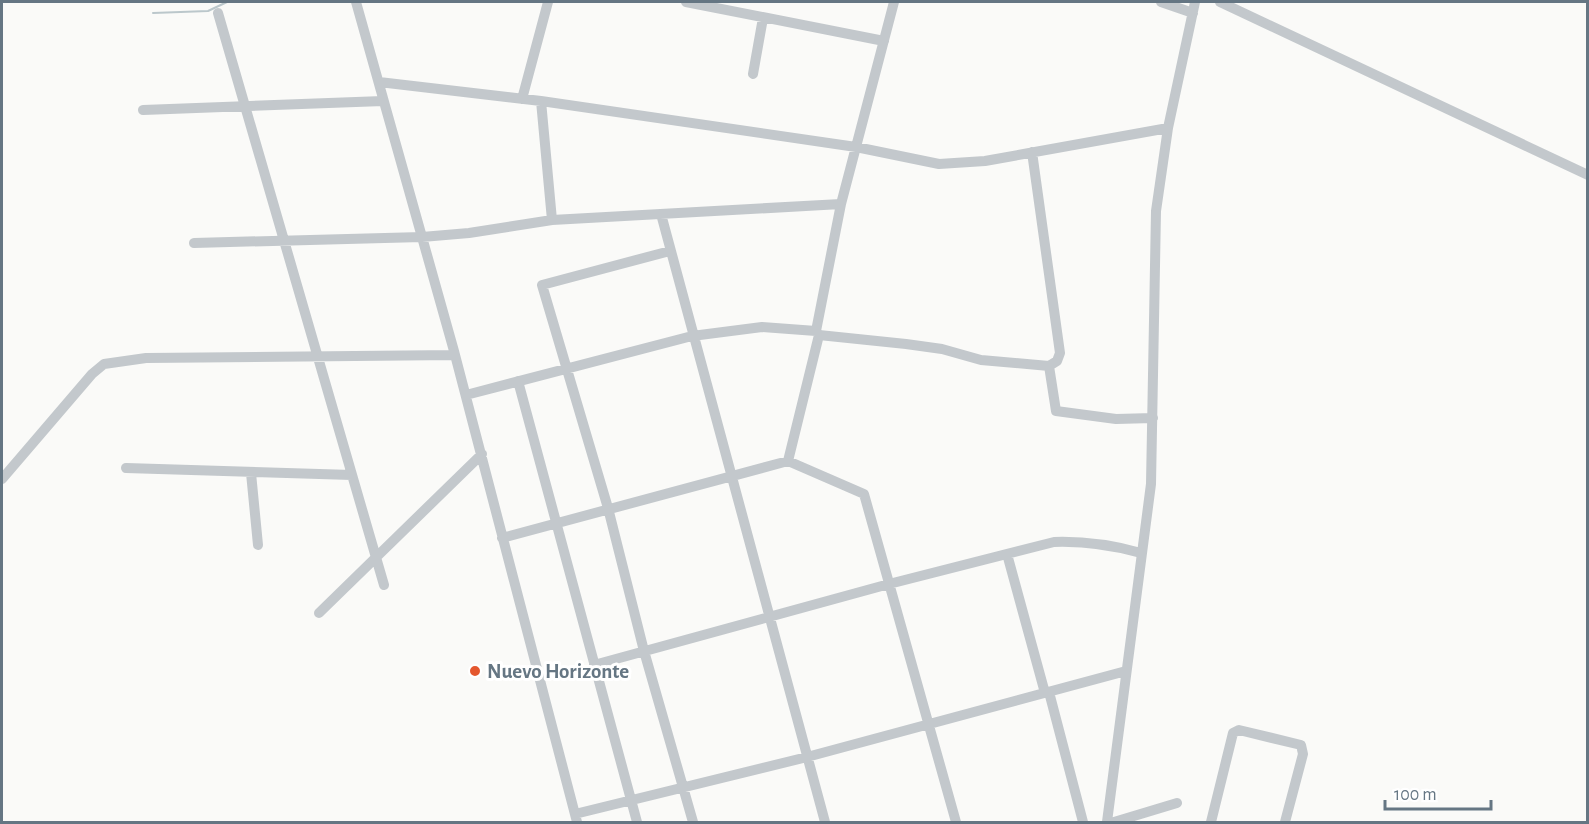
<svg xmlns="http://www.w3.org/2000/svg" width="1589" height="824" font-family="'Alegreya Sans',sans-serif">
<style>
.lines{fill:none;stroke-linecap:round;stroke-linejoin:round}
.stream{stroke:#bbc7cb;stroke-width:2}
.minor{stroke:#c3c8cc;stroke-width:10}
.poi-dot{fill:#e4572e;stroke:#fff;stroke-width:2}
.labels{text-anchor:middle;stroke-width:6;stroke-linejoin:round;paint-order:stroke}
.poi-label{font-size:21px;font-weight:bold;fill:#657683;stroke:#fff;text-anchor:start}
</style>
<rect width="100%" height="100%" fill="#fafaf8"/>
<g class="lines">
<path class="stream" d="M153,13l55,-2 19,-9"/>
<path class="minor" d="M356,2l98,349 123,471
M686,2l198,39
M894,2l-53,202 -25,127 3,4 87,9 36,5 39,11 68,6 7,45 60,8 37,-1
M1161,2l32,11
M1220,2l368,173
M218,13l166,572
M753,74l10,-56
M379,82l162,19 315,46 83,17 46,-3 183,-33
M522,99l26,-97
M541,101l11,119 289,-16
M143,110l240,-9
M1032,152l28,201 -3,8 -8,5
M661,214l164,608
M194,243l228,-6 47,-4 83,-13
M670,251l-128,34 66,223 36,143 49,171
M518,381l119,441
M466,395l226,-59 70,-9 54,4
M788,461l31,-126
M126,468l226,7
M251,473l7,72
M2,479l90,-105 12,-10 42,-6 309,-3
M502,538l286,-77 76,33 92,328
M1007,554l38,139
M319,613l163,-159
M594,665l295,-81 165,-42c31,-1 58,3 87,11
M1049,692l34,130
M575,814l232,-57 319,-86
M1107,822l44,-338 5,-273 12,-83 27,-126
M1114,822l63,-19
M1211,822l22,-89 6,-3 62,15 2,9 -18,68"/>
</g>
<circle class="poi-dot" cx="475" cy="671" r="6"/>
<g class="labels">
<g class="poi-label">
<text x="487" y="678">Nuevo Horizonte</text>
</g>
</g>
<rect width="1589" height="824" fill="none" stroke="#657683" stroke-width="6"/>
<path d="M1385 800v9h106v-9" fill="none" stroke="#657683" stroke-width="3"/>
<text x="1394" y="800" font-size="18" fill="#657683" stroke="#ffffff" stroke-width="4.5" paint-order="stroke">100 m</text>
</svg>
